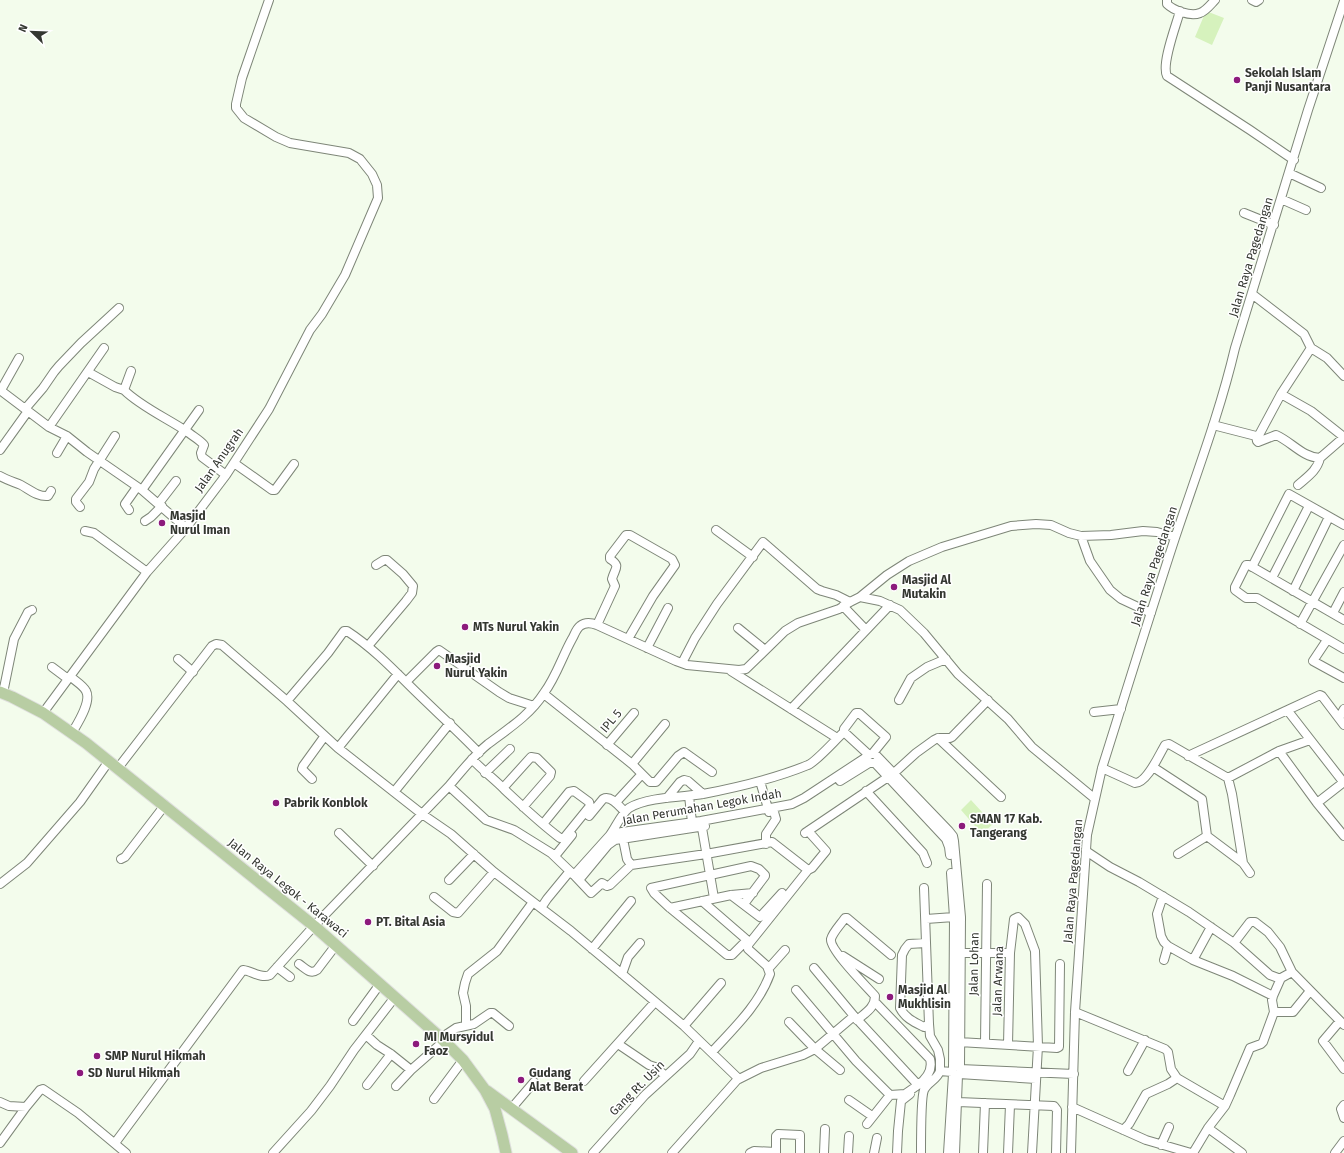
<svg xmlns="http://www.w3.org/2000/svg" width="1344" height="1153" font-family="'Fira Sans',sans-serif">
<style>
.green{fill:#d6f2bd}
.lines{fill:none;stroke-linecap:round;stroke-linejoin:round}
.minor-casing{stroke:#7e8678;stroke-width:10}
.major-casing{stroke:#dfdfde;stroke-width:13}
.minor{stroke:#fff;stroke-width:8}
.major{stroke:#b8cda3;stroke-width:11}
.poi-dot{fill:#8c1a7c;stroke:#fff;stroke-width:1.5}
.labels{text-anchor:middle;stroke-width:3;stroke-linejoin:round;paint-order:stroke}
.poi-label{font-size:12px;font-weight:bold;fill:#343731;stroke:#fff;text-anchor:start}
.street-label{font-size:12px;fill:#343731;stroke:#fff}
</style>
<rect width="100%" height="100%" fill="#f3fcec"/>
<path class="green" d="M1206,11l18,7 -12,27 -17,-8z
M971,800l22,24 -11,10 -21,-24z"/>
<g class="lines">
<g class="minor-casing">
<path id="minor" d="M1167,0v4c6,6 23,13 33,9 6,-2 11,-9 15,-13
M1252,0l4,2 3,-2
M1180,11c-4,15 -19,53 -13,65l83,54 44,30
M1289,173l32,15
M1281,199l25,11
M1244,213l30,12
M1252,294l52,40 7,14 16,10 17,18
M131,371l-7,19c17,17 45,29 65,43 5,4 11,7 15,12l-3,8 1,4 24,18
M88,372l27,15 9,3
M0,390l49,37 18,9 20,16 55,38 44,38
M1,390l18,-32
M1281,394l30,17 33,26
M25,409l18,-21 11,-16 5,-6 22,-23 38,-35
M1213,425l43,11 3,-1 22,-41 30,-46
M49,427l55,-79
M1256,436l1,5 1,1 18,-7c16,7 26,22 44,23l23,-20
M0,450l28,-39
M57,453l10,-17
M234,463l38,27h3l19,-26
M0,476c7,4 14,6 21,9 9,5 17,12 27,11l3,-5
M1298,485c9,-8 19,-14 22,-27
M142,490l57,-80
M159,503l17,-22
M80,507l-4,-5v-3l13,-17 5,-13 21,-33
M129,510l-4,-6 12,-17
M145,521l6,-4 11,-11
M716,530l37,27
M85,531l9,2 53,39
M1081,536l9,25 20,29 11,9 30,14
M1252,567l37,-73 55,31
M1272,578l37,-72
M1293,591l36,-74
M860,597l27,-22 22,-14 33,-14 69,-21 25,-2 15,1 18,8 12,3 30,-1 32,-4 14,1 18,5
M843,606l23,24
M1333,613l11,-21
M1344,620l-95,-55h-3l-11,22v3l11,8h11l87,51
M1300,624l44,-79
M597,625l18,-39 -3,-7c3,-11 9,-13 -2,-20v-3l16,-21h4l42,24 3,6 -22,31 -25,43
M738,628l27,22
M1327,640l-14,21 31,17
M368,646l38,-45 6,-8 1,-7 -10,-12 -16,-14h-3l-8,5
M647,648l21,-40
M178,659l15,13
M682,663l13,-25 22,-34 46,-62 54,47 5,2 14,4 14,7
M52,667l16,12
M731,671l106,67
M70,676c5,5 13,9 16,15 6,11 -9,33 -14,42
M406,682l30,-30 3,-2 60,42 10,6 25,8
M3,693l11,-54 13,-25 1,-2 4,-2
M544,694l88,70
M899,700l12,-22 16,-11 19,-8
M287,701l41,-48 16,-22h3c23,15 42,34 62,54 23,23 47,44 70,68
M791,709l99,-104
M1288,711l56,72
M1094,712l27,-3
M43,713l104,-141 39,-44 40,-53 43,-66 41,-79 12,-16 23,-39 33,-77 -1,-13 -5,-11 -12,-15 -11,-6 -59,-10 -14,-6 -32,-19 -8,-10v-4l6,-26 27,-78
M1339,718l5,-9
M844,732l25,23
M938,738l63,59
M607,745l27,-32
M338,748l60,-74
M1279,751l38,52 27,33
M1188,756l132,-61 2,1 22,29
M472,759c10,11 22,20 32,30 18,17 36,34 56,49h4l26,-32 -1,-4 -15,-11 -5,1 -26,32
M1153,767l49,32 5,37 36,27 7,10
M118,768l94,-122 4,-2 6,1 65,56 51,47 84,66 29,20 43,38 77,59 113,95 55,53
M1102,768l33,15c12,0 24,-28 30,-38l4,-1 59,34 4,16 11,69
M485,773l25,-24
M642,774l8,8h6l22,-26 6,-4 28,20
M1228,778l51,-27 31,-11
M312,779l-10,-10 1,-3 21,-29
M760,781l9,31
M840,781l29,-18h6l71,76 3,8 1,8
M449,786l37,34 28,10 37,23 23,22 17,18 11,-10 5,3 3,-1 21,-20 75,-11 66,-12 36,28
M503,788l28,-31 6,1 14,14 -1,4 -27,31
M866,791l57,62 4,10
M394,792l56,-69
M689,796l3,26
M667,798l13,-16 4,-2 4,1 15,13
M618,800l24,-26 -10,-10 33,-40
M1317,803l27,-21
M589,816l14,-17c8,-4 16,7 22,13
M701,822l13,76
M339,833l34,33
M805,833l89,-60 22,-20 18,-13 4,-2h12l2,-1 36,-37
M622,834l5,25 4,6
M611,837l-1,-2c6,-8 11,-21 19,-27 18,-11 53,-11 74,-14 36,-7 71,-15 105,-29 8,-3 28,-26 36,-33v-3l12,-16h3l27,24 -13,16
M766,844v-10l10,-15 -2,-7
M1086,851l24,16 29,15 50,30 45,31 36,32 8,3h3l11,-6
M1178,854l29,-18
M555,856l17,-21
M121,859l4,-2 40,-52
M951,873l3,44 -1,151
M574,875l36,-40 12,-3 79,-11 91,-17 12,-6 67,-44h4l74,77 4,5 1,5 7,76 -1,151
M449,880l25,-26
M579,880l29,-35 7,-5 90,-14
M0,884l27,-21 53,-61 29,-41
M924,888l5,136 -5,3c-10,-5 -19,-9 -24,-19l2,-53 3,-6 4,-5 17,-1
M731,895l29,22 22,-24
M1163,896l-6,18 4,22 3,6 4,4 25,14 40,16 40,20
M434,897l19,15 5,1 36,-41
M702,901l45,39 -15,15h-5l-57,-47 -16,-15 -3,-5 100,-22 8,3 6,6v1l-21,28
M541,908l6,-9 23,-28
M670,908l61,-13 22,-2
M926,919l28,-2
M1234,943l16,-21h5l13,10 12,15 12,25 52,53
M592,949l39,-48
M955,953h55
M843,956l36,23
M1164,960l4,-14
M1193,960l18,-33
M299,964c6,4 11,11 18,6l19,-25
M277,967l13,10
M769,968l16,-18
M814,968l40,48 64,69 -13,9 -15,1 -23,29
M622,974l6,-17 12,-14
M796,990l60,71 34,34
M928,998l26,-1
M875,1002l55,57c3,11 -4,20 -12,26
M1075,1012l90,37 3,3 3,17 6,9 48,28
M1274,1012h19l17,-21
M857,1020c8,-7 18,-12 18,-24 -8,-9 -46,-47 -44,-57 2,-7 10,-15 14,-21h2l44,37
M353,1021l27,-37
M1340,1021l-17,20 21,28
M789,1022l26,27 25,21
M929,1024l1,12 8,14 2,9v12
M466,1025v-19l-3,-13 2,-10 3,-9 29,-23 36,-49
M684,1026l37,-43
M366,1035l11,10 14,9
M441,1038l15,-10 18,-4 16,-11h3l16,13
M959,1042l98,6 2,-1 1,-83
M985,1043l2,-159
M618,1044l31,21 6,2 11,9
M1008,1045l2,-92 4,-34 4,-2 7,7 10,27 3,95 -6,107
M712,1052c21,-23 47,-47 58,-78l-3,-8 -19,-17v-4l60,-75 4,-2 14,-17 -18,-20
M960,1069l114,5
M1128,1071l17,-31
M959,1074l77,5
M584,1081l71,-79
M367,1085l24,-31 20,16
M396,1086l15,-16 33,-29
M434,1099l29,-39
M849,1100l23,16
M0,1102l9,4 17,1 14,-17 3,-1 35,24 48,40
M958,1102l96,4 3,4 -1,43
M1344,1105l-3,4 3,9
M1072,1107l74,33 45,13
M511,1109l23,-27
M1208,1128l34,25
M1123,1130l6,-6 17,-30 22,-10 9,-6
M0,1143l26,-36
M115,1143l128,-173c9,1 18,9 27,5l44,-49 135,-140c12,-14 24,-30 39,-42 20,-15 42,-29 56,-51 12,-16 18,-36 28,-54 2,-3 4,-10 8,-13 5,-4 12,-3 17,-1l79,36 11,4 52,5 7,-1 39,-38 13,-8 41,-14 11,-7 10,-5 20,4 20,9 24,23 34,41 50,45 24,28 62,51
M1161,1145l8,-18
M273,1153l38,-42 19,-25 24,-36 41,-53
M593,1153l52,-58 45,-41 9,-13
M672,1153l65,-73 24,-12 42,-13 12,-6 39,-33
M750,1153l4,-2 22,1
M776,1153v-17l2,-2 22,1v18
M824,1153l1,-24
M848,1153l1,-17
M874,1153l3,-15
M897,1153l1,-22 3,-30 9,-7
M921,1153c0,-11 0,-56 3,-63 4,-8 13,-10 16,-19l12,1
M948,1153l5,-79
M955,1153l3,-78
M983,1153l2,-50
M1008,1153l2,-48
M1071,1153l4,-141 12,-177 15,-67c24,-76 48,-154 73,-230 21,-63 45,-126 60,-190l73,-238 36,-109
M1193,1153l15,-25 17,-22 5,-11 20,-47 11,-4 2,-2 11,-30 -2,-12 1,-4 8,-18
M1335,1153l9,-12"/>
</g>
<g class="major-casing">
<path id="major" d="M0,692l12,5 31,16 43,30 228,183 127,112 22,22 22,30 10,19 7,26 4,18
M487,1091l85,62"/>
</g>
<use href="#minor" class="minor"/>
<use href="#major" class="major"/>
</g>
<g class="poi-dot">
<circle cx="1237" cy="80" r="4"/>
<circle cx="162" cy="523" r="4"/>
<circle cx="894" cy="587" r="4"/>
<circle cx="465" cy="627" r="4"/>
<circle cx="437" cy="666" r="4"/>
<circle cx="276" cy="803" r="4"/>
<circle cx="962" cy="826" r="4"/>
<circle cx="368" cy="922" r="4"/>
<circle cx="890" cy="997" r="4"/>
<circle cx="416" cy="1044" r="4"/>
<circle cx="97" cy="1056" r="4"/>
<circle cx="80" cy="1073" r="4"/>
<circle cx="521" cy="1080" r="4"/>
</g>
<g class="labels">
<g class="poi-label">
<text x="1245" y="77">Sekolah Islam<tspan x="1245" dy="14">Panji Nusantara</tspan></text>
<text x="170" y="520">Masjid<tspan x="170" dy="14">Nurul Iman</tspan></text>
<text x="902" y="584">Masjid Al<tspan x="902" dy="14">Mutakin</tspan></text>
<text x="473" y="631">MTs Nurul Yakin</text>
<text x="445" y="663">Masjid<tspan x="445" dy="14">Nurul Yakin</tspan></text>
<text x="284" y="807">Pabrik Konblok</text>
<text x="970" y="823">SMAN 17 Kab.<tspan x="970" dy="14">Tangerang</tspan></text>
<text x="376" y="926">PT. Bital Asia</text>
<text x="898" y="994">Masjid Al<tspan x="898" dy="14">Mukhlisin</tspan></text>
<text x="424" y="1041">MI Mursyidul<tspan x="424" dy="14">Faoz</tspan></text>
<text x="105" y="1060">SMP Nurul Hikmah</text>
<text x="88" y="1077">SD Nurul Hikmah</text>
<text x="529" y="1077">Gudang<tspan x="529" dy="14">Alat Berat</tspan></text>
</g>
<g class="street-label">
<text transform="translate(1251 257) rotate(-73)" y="4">Jalan Raya Pagedangan</text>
<text transform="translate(219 460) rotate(-55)" y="4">Jalan Anugrah</text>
<text transform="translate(1154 566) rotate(-72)" y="4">Jalan Raya Pagedangan</text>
<text transform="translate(611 721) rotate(-50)" y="4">IPL 5</text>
<text transform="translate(702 807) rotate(-10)" y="4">Jalan Perumahan Legok Indah</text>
<text transform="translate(1073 881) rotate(-85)" y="4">Jalan Raya Pagedangan</text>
<text transform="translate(288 888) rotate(39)" y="4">Jalan Raya Legok - Karawaci</text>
<text transform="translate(974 964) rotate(-89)" y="4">Jalan Lohan</text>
<text transform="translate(998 981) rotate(-88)" y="4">Jalan Arwana</text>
<text transform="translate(637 1088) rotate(-45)" y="4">Gang Rt. Usin</text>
</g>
</g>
<g transform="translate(32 32) rotate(293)" stroke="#ffffff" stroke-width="3" paint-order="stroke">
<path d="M0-3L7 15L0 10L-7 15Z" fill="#343731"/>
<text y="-6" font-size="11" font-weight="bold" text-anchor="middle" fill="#343731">N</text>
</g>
</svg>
